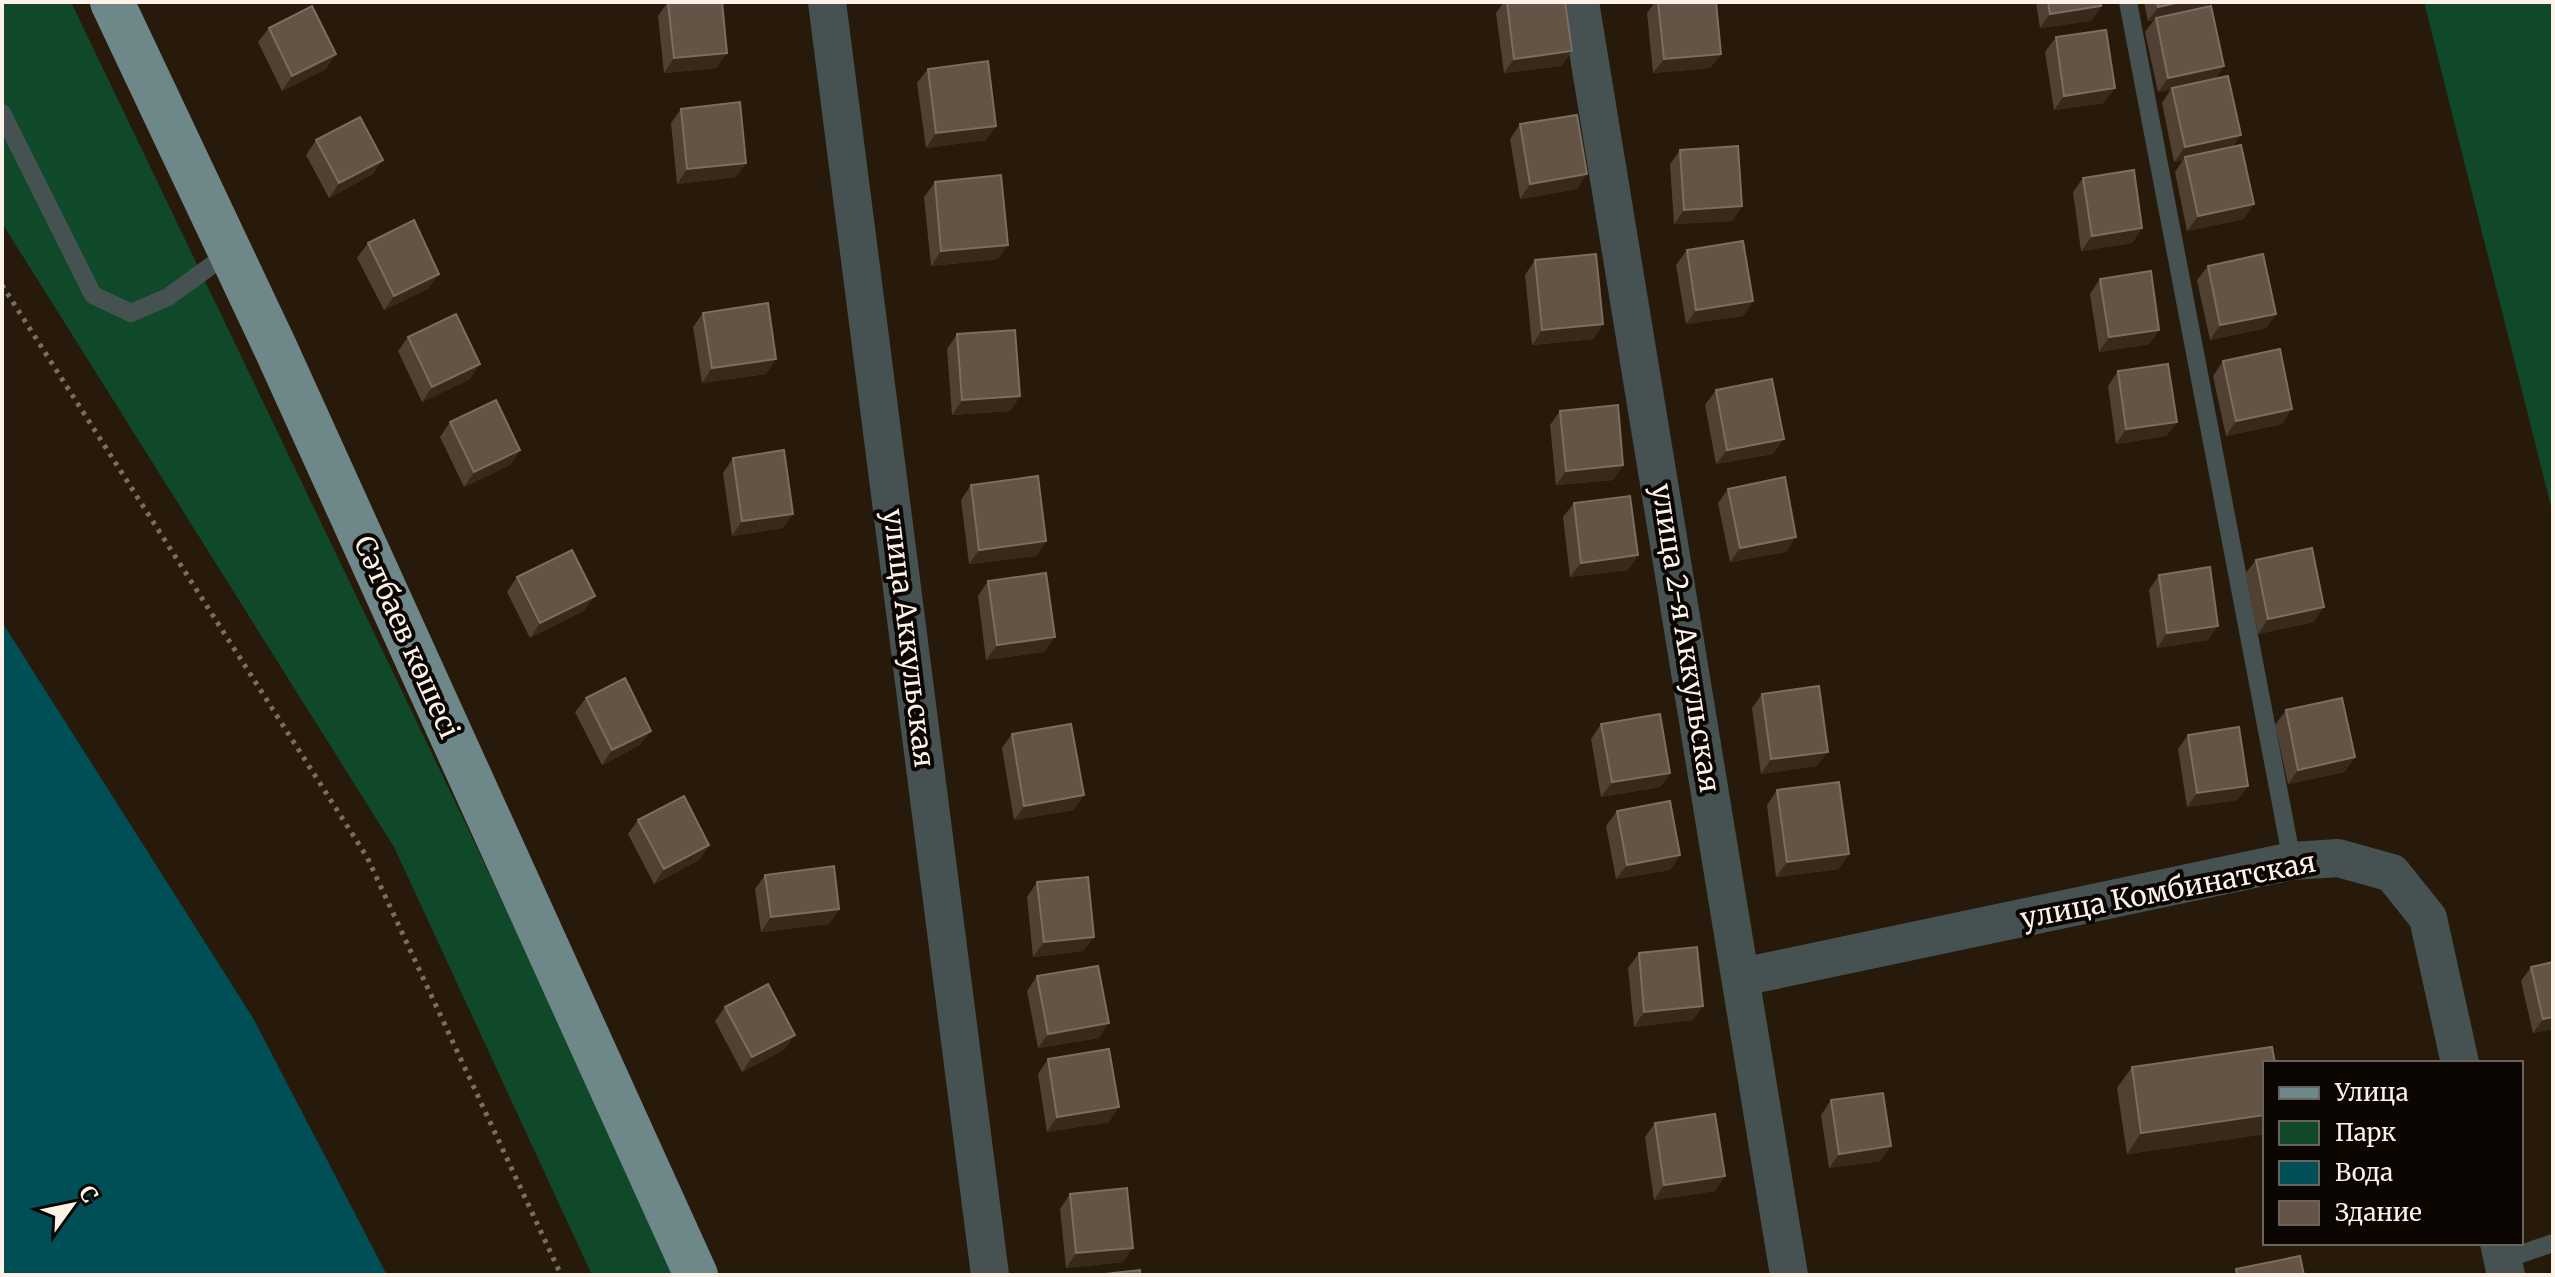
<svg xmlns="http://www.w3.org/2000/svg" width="2555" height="1277" font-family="Merriweather,serif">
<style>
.green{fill:#10482a}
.water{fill:#004f56}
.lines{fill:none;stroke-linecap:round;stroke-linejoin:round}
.path{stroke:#7a6e61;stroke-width:5;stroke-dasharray:4 6;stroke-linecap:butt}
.lane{stroke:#465252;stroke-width:18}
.street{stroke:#465252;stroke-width:38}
.primary{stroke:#6e8788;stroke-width:44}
.wall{fill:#514133}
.shaded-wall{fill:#382a1a}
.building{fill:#635446;stroke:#7b6d60;stroke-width:2}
.labels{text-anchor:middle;stroke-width:8;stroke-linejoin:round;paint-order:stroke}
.street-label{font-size:28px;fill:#fcf2e8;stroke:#0b0602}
</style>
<rect width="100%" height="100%" fill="#271a0a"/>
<path class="green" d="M2,2h69l391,814 216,459h-86l-198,-428 -392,-624z
M2424,2h129v512z"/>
<path class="water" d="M2,622l251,396 134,257h-385z"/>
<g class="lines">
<path class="path" d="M2,285l365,572 194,418"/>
<path class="lane" d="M2128,2l164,859
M2,113l91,182 38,18 37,-16 62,-45
M2503,1260l50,-17"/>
<path class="street" d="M827,2l163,1273
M1580,2l209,1273
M1742,977l550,-116 46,-3 54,15 36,45 32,145
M2499,1243l7,32"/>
<path class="primary" d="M112,2l163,345 421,928"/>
</g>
<path class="wall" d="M668,2l49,66 -53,5 -6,-57z
M1504,2h61l7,49 -11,15 -57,7 -8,-60z
M1655,2h3l63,52 -11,14 -57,5 -6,-60z
M2036,2h64l1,4 -10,15 -51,7z
M2144,2h65l-4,6 19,58 -9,13 18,68 11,72 -57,12 -12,-59 8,-12 -9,2 -12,-59 9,-14 -13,3 -13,-60 9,-12 -6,1z
M269,28l57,41 -44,22 -24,-49z
M2056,37l48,66 -50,7 -9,-58z
M928,69l58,71 -60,8 -9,-65z
M681,109l55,68 -59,7 -6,-61z
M1520,124l57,65 -57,10 -10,-60z
M316,140l57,34 -44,24 -23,-43z
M1680,150l62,56 -10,15 -58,3 -4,-60z
M2083,178l59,50 -10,15 -51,8 -8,-59z
M935,182l73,63 -10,14 -67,7 -7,-69z
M368,243l61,45 -45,22 -27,-52z
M1687,250l66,51 -10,15 -57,8 -10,-59z
M1535,260l68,64 -10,15 -61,6 -7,-70z
M2208,266l68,48 -10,14 -56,12 -13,-60z
M2100,279l59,51 -10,14 -50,8 -9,-58z
M703,313l63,61 -64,9 -9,-56z
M957,334l63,62 -10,15 -58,4 -5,-66z
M408,337l62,42 -48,23 -24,-51z
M2223,361l59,63 -56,12 -13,-60z
M2118,371l59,51 -11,14 -50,8 -8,-58z
M1716,390l57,64 -57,10 -11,-59z
M1560,411l63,54 -10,15 -57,5 -6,-60z
M450,422l70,28 -10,15 -46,22 -24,-50z
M733,458l60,56 -10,14 -51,8 -9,-63z
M971,485l75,56 -10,15 -67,8 -8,-64z
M1728,489l58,63 -56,10 -12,-59z
M1574,503l64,52 -10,15 -58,7 -7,-60z
M2256,560l58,62 -56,12 -13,-60z
M2159,575l49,65 -51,8 -8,-58z
M517,577l68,33 -55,28 -23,-46z
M988,581l67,56 -11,15 -58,8 -8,-64z
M1762,694l55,72 -56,8 -9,-66z
M586,698l54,47 -38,20 -27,-53z
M2286,710l69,47 -11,15 -56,12 -13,-59z
M1601,724l69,49 -10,14 -59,10 -10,-58z
M1012,734l72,61 -11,15 -59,10 -12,-72z
M2188,735l60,51 -11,14 -50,7 -9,-58z
M1777,790l62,79 -63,8 -9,-72z
M1617,811l63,44 -10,15 -54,9 -10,-53z
M638,820l71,25 -10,15 -45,24 -26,-50z
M765,875l74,34 -10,15 -68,8 -6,-43z
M1037,882l57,55 -11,14 -50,6 -6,-60z
M1639,953l54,67 -59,7 -6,-59z
M2553,962v67l-20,4 -12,-52 10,-14z
M1037,976l62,62 -61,10 -11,-57z
M725,1007l60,42 -43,23 -27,-51z
M1048,1059l61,63 -62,10 -9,-58z
M2265,1063v71l-138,20 -10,-66 15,-21z
M1831,1100l50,61 -52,7 -8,-53z
M1655,1123l60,68 -61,9 -9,-63z
M1070,1194l53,68 -57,6 -6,-59z"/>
<path class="shaded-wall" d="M2180,2h29l-5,7 -48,9 -2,2 -6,1 10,-14z
M2101,6l-10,15 -51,7 10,-14z
M1572,51l-11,15 -57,7 10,-14z
M727,53l-10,15 -53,5 10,-15z
M336,54l-10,15 -44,22 10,-15z
M1721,54l-11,14 -57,5 11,-14z
M2224,66l-10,14 -56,12 10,-14z
M2115,88l-11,15 -50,7 10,-14z
M996,126l-10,14 -60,8 10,-15z
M2241,135l-10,15 -46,7 -2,3 -9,2 11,-15z
M383,160l-10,14 -44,24 10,-15z
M746,163l-10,14 -59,7 10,-15z
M1587,174l-10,15 -57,10 10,-15z
M2254,204l-10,15 -57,12 11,-15z
M1742,206l-10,15 -58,3 10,-14z
M2142,228l-10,15 -51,8 11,-15z
M1008,245l-10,14 -67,7 10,-15z
M439,274l-10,14 -45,22 10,-14z
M1753,301l-10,15 -57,8 10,-14z
M2276,314l-10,14 -56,12 10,-15z
M1603,324l-10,15 -61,6 10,-15z
M2159,330l-10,14 -50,8 10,-15z
M776,359l-10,15 -64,9 10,-15z
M480,364l-10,15 -48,23 10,-15z
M1020,396l-10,15 -58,4 10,-15z
M2292,409l-10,15 -56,12 10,-15z
M2177,422l-11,14 -50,8 10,-15z
M1784,439l-11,15 -57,10 11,-14z
M520,450l-10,15 -46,22 10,-15z
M1623,465l-10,15 -57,5 10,-14z
M793,514l-10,14 -51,8 10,-15z
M1796,537l-10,15 -56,10 10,-14z
M1046,541l-10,15 -67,8 10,-14z
M1638,555l-10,15 -58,7 11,-14z
M595,596l-10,14 -55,28 10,-15z
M2324,607l-10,15 -56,12 10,-15z
M2218,626l-10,14 -51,8 10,-15z
M1055,637l-11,15 -58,8 11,-15z
M651,731l-11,14 -38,20 10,-15z
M1828,752l-11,14 -56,8 10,-15z
M2355,757l-11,15 -56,12 10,-14z
M1670,773l-10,14 -59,10 11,-15z
M2248,786l-11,14 -50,7 10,-14z
M1084,795l-11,15 -59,10 10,-14z
M709,845l-10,15 -45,24 10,-15z
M1849,854l-10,15 -63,8 11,-15z
M1680,855l-10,15 -54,9 11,-14z
M839,909l-10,15 -68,8 10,-15z
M1094,937l-11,14 -50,6 11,-15z
M1703,1006l-10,14 -59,7 10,-15z
M2553,1017v12l-20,4 10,-14z
M1109,1023l-10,15 -61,10 10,-14z
M795,1035l-10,14 -43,23 10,-15z
M1119,1107l-10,15 -62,10 10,-15z
M2265,1115v19l-138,20 14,-21z
M1891,1146l-10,15 -52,7 10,-14z
M1725,1176l-10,15 -61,9 10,-15z
M1133,1248l-10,14 -57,6 10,-15z"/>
<path class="building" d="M668,2h54l5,51 -53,5z
M1507,2h58l7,49 -58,8z
M1658,2h58l5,52 -57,5z
M2048,2h52l1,4 -51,8z
M2157,2h23l-22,5z
M312,6l24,48 -44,22 -23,-48z
M2211,6l13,60 -56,12 -12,-60z
M2106,30l9,58 -51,8 -8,-59z
M988,61l8,65 -60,7 -8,-64z
M2228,76l13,59 -56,12 -13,-59z
M740,102l6,61 -59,6 -6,-60z
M1577,115l10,59 -57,10 -10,-60z
M360,117l23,43 -44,23 -23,-43z
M2241,145l13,59 -56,12 -13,-59z
M1738,146l4,60 -58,4 -4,-60z
M2134,170l8,58 -50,8 -9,-58z
M1001,175l7,70 -67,6 -6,-69z
M414,220l25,54 -45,22 -26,-53z
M1743,241l10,60 -57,9 -9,-60z
M1596,254l7,70 -61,6 -7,-70z
M2263,254l13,60 -56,11 -12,-59z
M2151,271l8,59 -50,7 -9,-58z
M768,303l8,56 -64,9 -9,-55z
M456,314l24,50 -48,23 -24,-50z
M1015,330l5,66 -58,4 -5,-66z
M2280,349l12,60 -56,12 -13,-60z
M2168,364l9,58 -51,7 -8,-58z
M1772,379l12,60 -57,11 -11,-60z
M496,400l24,50 -46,22 -24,-50z
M1618,405l5,60 -57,6 -6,-60z
M784,450l9,64 -51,7 -9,-63z
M1038,476l8,65 -67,9 -8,-65z
M1785,477l11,60 -56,11 -12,-59z
M1630,496l8,59 -57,8 -7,-60z
M2312,548l12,59 -56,12 -12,-59z
M572,550l23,46 -55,27 -23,-46z
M2210,567l8,59 -51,7 -8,-58z
M1046,573l9,64 -58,8 -9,-64z
M625,678l26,53 -39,19 -26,-52z
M1819,686l9,66 -57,7 -9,-65z
M2342,698l13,59 -57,13 -12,-60z
M1660,714l10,59 -58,9 -11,-58z
M1071,724l13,71 -60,11 -12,-72z
M2239,727l9,59 -51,7 -9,-58z
M1839,782l10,72 -62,8 -10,-72z
M684,796l25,49 -45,24 -26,-49z
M1670,801l10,54 -53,10 -10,-54z
M834,866l5,43 -68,8 -6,-42z
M1088,877l6,60 -50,5 -7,-60z
M1697,947l6,59 -59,6 -5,-59z
M2553,962v55l-10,2 -12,-52z
M1098,966l11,57 -61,11 -11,-58z
M768,984l27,51 -43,22 -27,-50z
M2272,1047l3,16h-10v52l-124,18 -9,-66z
M1109,1049l10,58 -62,10 -9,-58z
M1883,1093l8,53 -52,8 -8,-54z
M1715,1114l10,62 -61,9 -9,-62z
M1127,1188l6,60 -57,5 -6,-59z
M2300,1256l4,19h-67l-1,-6z
M1140,1270v5h-44z"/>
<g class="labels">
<g class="street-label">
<text transform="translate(407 637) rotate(66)" y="10">Сәтбаев көшесі</text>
<text transform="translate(909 638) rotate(83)" y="10">улица Аккульская</text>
<text transform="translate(1686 638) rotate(81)" y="10">улица 2-я Аккульская</text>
<text transform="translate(2168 890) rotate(-11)" y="10">улица Комбинатская</text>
</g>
</g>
<rect width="2555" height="1277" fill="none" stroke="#fcf2e8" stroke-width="8"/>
<rect x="2263" y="1061" width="260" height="184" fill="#0b0602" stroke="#6b645e" stroke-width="2"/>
<rect x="2279" y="1087" width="40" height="12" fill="#6e8788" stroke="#6b645e" stroke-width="2"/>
<text x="2335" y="1101" font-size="24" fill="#fcf2e8">Улица</text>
<rect x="2279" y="1121" width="40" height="24" fill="#10482a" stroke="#6b645e" stroke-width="2"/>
<text x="2335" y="1141" font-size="24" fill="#fcf2e8">Парк</text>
<rect x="2279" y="1161" width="40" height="24" fill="#004f56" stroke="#6b645e" stroke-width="2"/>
<text x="2335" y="1181" font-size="24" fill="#fcf2e8">Вода</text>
<rect x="2279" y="1201" width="40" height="24" fill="#635446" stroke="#6b645e" stroke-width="2"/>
<text x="2335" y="1221" font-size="24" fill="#fcf2e8">Здание</text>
<g transform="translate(72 1205) rotate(57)" stroke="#0b0602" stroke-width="6" paint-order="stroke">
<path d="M0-6L14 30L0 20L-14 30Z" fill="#fcf2e8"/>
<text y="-12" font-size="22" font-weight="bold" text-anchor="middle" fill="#fcf2e8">С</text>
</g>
</svg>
